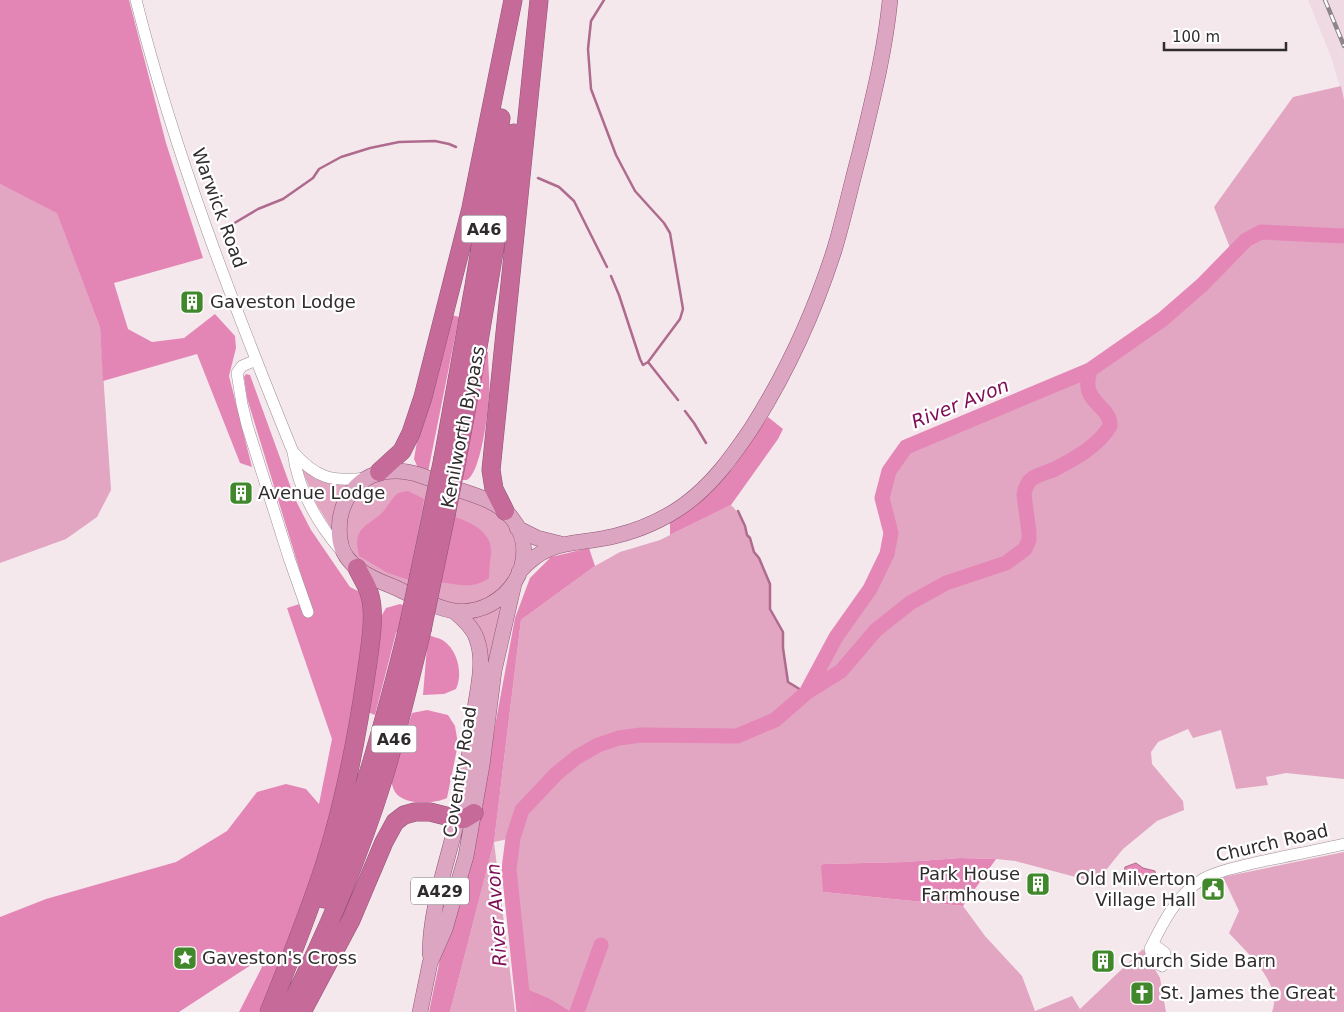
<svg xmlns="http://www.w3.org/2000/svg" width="1344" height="1012" font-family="'DejaVu Sans',sans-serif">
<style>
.built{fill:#efdae3}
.green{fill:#e2a5c2}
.forest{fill:#e486b5}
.water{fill:#e587b6;stroke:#af6b8d}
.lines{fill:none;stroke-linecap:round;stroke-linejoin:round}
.stream{stroke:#af6b8d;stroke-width:2.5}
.river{stroke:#e587b6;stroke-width:15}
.minor-casing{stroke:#9c9095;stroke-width:12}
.major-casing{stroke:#915473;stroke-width:16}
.highway-casing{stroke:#915473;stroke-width:19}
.minor{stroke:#fff;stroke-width:11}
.major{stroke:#dca6c2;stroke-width:15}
.highway{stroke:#c56a99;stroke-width:18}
.rail-casing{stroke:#8d8588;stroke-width:4.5}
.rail{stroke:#fff;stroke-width:2.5;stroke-dasharray:8;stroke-linecap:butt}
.highway-bridge-casing{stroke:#915473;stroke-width:19;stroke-linecap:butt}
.highway-bridge{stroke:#c56a99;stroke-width:18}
.labels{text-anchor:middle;stroke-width:4.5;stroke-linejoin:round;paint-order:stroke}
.shield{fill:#fff;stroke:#6e6b6c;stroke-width:1}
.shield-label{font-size:16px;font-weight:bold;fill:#302b2d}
.street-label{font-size:18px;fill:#302b2d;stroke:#fff}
.poi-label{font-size:18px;fill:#302b2d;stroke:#fff;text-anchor:start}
.water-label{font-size:19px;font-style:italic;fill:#7e0b54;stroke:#fff}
</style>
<rect width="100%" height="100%" fill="#f5e8ed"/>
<path class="built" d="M1308,0h36v100l-13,-43z"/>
<path class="green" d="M1341,86l3,14v679l-58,-6 -20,4 2,8 -32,4 -15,-59 -28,8 -5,-9 -30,13 -7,10 1,12 31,37 1,9 -27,11 -34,28 -17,21 -6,18 -13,-8 -72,-19 -19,-2 -36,-1 -55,4 -81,2 -1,28 140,14 22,30 37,40 13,35 37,-15 8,13 63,-60 17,29 6,34h-594l-23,-14 -29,-12 -11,-117 3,-31 -18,4 21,170h-65l44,-170 27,-222 74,-54 25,-14 40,-12 71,-35c9,8 12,19 16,30l3,3 4,14 5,6 11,26v25l13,23v16l5,34 18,11 30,-56 34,-48 17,-35 4,-21 -9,-35 7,-27 17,-24 184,-77 73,-51 39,-34 30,-32 -18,-46 79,-110z
M0,184l57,28 43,116 11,162 -14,27 -31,22 -66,24z
M299,463l51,21 -16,49 -17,-28z
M397,474l97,35 19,22 4,25 -10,28 -25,19 -31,1 -73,-29 -22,-17 -8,-17 -2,-11 2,-19 9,-17 25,-17z
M506,600l-16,62 -7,14 -17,-60z
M1344,852v160h-72c11,-29 -26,-60 -43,-79l10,-22 -16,-34z"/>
<path class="forest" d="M0,0h129l37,143 37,115 -89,25 14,46 24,13 32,-4 31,-24 20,22 1,12 -7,28 23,91 -12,-4 -43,-109 -94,27 -3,-53 -43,-115 -57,-29z
M452,315l7,2 -31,155 -10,-4 -4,-9 3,-18z
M482,350l6,2c0,14 2,29 1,43 -1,18 -8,77 -22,85h-8z
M246,374l4,1 45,124 16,31 39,57 12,6 4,24 -6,66 -25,129 -56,160 -20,40h-20l23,-45 -3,-4h-5l-75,49h-179v-95l46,-18 130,-37 51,-31 30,-39 29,-8 20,5 13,15 13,-65 -45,-131 22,-7 -62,-203 -3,-21z
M768,417l15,12 -5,10 -47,66 -61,30v-13l24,-15 39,-39z
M408,491l16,8 -15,81 -21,-7 -29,-17c-7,-29 7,-28 24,-44 5,-6 9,-14 15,-19z
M452,516c18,6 41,15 39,38 -1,8 -2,15 -2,24 -17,12 -31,6 -51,4z
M589,548l6,18 -74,54 -27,222 -44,170h-21l12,-58 30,-98 44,-238 15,-40 21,-21z
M400,604l3,1 -1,21 -6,7 -21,82 -10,-4 13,-89 8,-14z
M428,635c5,2 12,3 16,6 14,10 19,33 12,48l-12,5 -21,1z
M427,710l21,5 7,11 3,18 -11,54c-13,6 -42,8 -52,-6 -2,-3 -3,-8 -4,-11l21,-68z
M960,858l36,1 -33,47 -140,-14 -2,-26 3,-2 81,-2z
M520,986l29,12 23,14h-48z"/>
<path class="water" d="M1136,863l7,5 12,3 1,6 -2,4 -15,4h-9l-6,-13 1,-5z"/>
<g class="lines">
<path class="stream" d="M604,0l-13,21 -3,28 3,40 25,66 19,36 29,32 6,10 13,76 -3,10 -32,43
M538,178l21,9 15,14 33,66
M226,228l32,-19 25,-10 30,-21 6,-9 22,-12 29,-9 29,-6 36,-1 14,3 7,3
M611,276l8,19 21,64 3,6 5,-3 30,38
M685,411l9,12 12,20
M738,511l7,15 2,9 3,3 4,14 5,6 11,26v25l13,23v16l5,34 18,11"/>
<path class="river" d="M806,693l30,-56 34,-48 17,-35 4,-21 -9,-35 7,-27 17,-24 184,-77 73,-51 39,-34 44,-45 15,-8 83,4
M524,1012l-15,-143 4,-31 9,-28 19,-20 15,-16 21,-17 21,-12 21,-7 22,-3 96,1 38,-16 31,-27 35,-22 35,-41 34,-27 36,-20 60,-20 19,-14 4,-9v-8l-5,-37c1,-7 3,-13 9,-17 7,-4 15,-6 22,-9 21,-11 43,-23 55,-43 1,-17 -20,-22 -22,-39 -1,-5 1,-11 2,-17
M577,1012l24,-67"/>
<g class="minor-casing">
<path id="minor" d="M136,0c39,155 97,304 157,452 5,39 24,71 50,101
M256,360l-14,6 -5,7 5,31 5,21 42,133 19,54
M293,452c23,26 38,30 73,26
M1153,944l12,9v10l-3,3 -9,-5 -3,-12c12,-25 27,-55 53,-70 14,-8 31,-11 47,-15 31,-7 63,-13 94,-20"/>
</g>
<g class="major-casing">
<path id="major" d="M396,471c19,0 37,9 54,16 20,7 47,13 61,30 34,41 -5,100 -57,94 -19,-3 -43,-16 -60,-24 -23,-9 -50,-20 -54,-47 -5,-38 18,-69 56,-69z
M517,528l20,10 24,6
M519,572c30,-35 56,-26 96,-36 25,-6 48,-16 69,-31 28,-20 48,-48 67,-76 35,-55 63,-116 83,-178 10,-33 17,-66 26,-99 12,-50 25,-100 30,-152
M430,954c0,-45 17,-90 27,-134 9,-37 14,-74 18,-112 3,-20 9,-45 3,-65 -3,-14 -14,-23 -24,-32
M420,1012l10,-49 15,-34 21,-73 16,-91 12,-94 20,-87"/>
</g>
<g class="highway-casing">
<path id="highway" d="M443,458l31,-172 27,-168
M457,460l21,-113 36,-214
M379,472l23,-21 9,-18 12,-36 48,-189 42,-208
M505,511l-11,-22 -3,-19 48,-470
M419,575l13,-63
M433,577l13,-62
M324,899c36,-88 61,-179 84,-272
M269,1012c20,-50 41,-101 57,-152 19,-61 31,-123 40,-185 3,-22 10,-59 4,-79 -2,-10 -9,-19 -13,-28
M287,1012c38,-75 71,-152 96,-232 15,-49 27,-100 39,-150
M302,1012l49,-92 33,-78 11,-20 9,-7 11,-3h15l28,7h6l10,-6"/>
</g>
<use href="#minor" class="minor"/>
<use href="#major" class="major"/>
<use href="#highway" class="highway"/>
<g class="rail-casing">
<path id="rail" d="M1325,0l19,46"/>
</g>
<use href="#rail" class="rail"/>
<g class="highway-bridge-casing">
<path id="highway-bridge" d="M432,512l11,-54
M446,515l11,-55
M408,627l11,-52
M422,630l11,-53"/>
</g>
<use href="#highway-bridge" class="highway-bridge"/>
</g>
<defs>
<g id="building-square" transform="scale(1.25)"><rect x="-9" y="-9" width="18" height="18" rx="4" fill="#41872c" stroke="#fff"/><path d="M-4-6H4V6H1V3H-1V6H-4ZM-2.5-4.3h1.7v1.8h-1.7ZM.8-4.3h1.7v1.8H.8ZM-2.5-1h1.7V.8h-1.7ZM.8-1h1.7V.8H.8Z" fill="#fff"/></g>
<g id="civic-square" transform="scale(1.25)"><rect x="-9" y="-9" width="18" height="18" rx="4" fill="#41872c" stroke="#fff"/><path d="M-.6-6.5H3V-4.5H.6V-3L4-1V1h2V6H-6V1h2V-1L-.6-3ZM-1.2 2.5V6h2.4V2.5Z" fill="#fff"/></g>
<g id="sight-square" transform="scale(1.25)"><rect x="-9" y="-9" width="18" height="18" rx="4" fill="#41872c" stroke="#fff"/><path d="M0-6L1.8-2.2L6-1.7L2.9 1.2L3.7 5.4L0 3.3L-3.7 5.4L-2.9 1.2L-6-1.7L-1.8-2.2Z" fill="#fff"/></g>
<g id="church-square" transform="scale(1.25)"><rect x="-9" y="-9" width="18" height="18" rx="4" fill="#41872c" stroke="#fff"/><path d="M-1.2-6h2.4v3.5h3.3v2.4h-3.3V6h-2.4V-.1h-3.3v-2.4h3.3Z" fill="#fff"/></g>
</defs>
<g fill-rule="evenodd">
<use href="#building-square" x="192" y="302"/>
<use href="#building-square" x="241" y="493"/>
<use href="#building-square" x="1038" y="884"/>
<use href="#civic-square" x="1213" y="889"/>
<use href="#sight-square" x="185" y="958"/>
<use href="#building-square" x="1103" y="961"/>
<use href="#church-square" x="1142" y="993"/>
</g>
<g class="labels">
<g class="shield">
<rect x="461.5" y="215.5" width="45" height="27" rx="4"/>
<rect x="371.5" y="725.5" width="45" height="27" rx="4"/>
<rect x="411" y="877.5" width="58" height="27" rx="4"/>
</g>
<g class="shield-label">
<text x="484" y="235">A46</text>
<text x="394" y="745">A46</text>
<text x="440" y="897">A429</text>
</g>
<g class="street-label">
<text transform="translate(219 208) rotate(70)" y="6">Warwick Road</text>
<text transform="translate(463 427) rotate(-79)" y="6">Kenilworth Bypass</text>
<text transform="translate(460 772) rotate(-81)" y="6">Coventry Road</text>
<text transform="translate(1272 843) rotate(-13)" y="6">Church Road</text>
</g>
<g class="poi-label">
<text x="210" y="308">Gaveston Lodge</text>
<text x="258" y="499">Avenue Lodge</text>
<text x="1020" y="880" text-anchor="end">Park House<tspan x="1020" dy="21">Farmhouse</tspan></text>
<text x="1196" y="885" text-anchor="end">Old Milverton<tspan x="1196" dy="21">Village Hall</tspan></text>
<text x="202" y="964">Gaveston's Cross</text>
<text x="1120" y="967">Church Side Barn</text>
<text x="1160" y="999">St. James the Great</text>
</g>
<g class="water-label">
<text transform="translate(960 403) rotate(-22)" y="7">River Avon</text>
<text transform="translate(496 915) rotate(-94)" y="7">River Avon</text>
</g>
</g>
<path d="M1164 42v8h122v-8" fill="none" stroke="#302b2d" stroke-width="2.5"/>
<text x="1172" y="42" font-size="15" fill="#302b2d" stroke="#ffffff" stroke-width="4" paint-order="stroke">100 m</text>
</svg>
